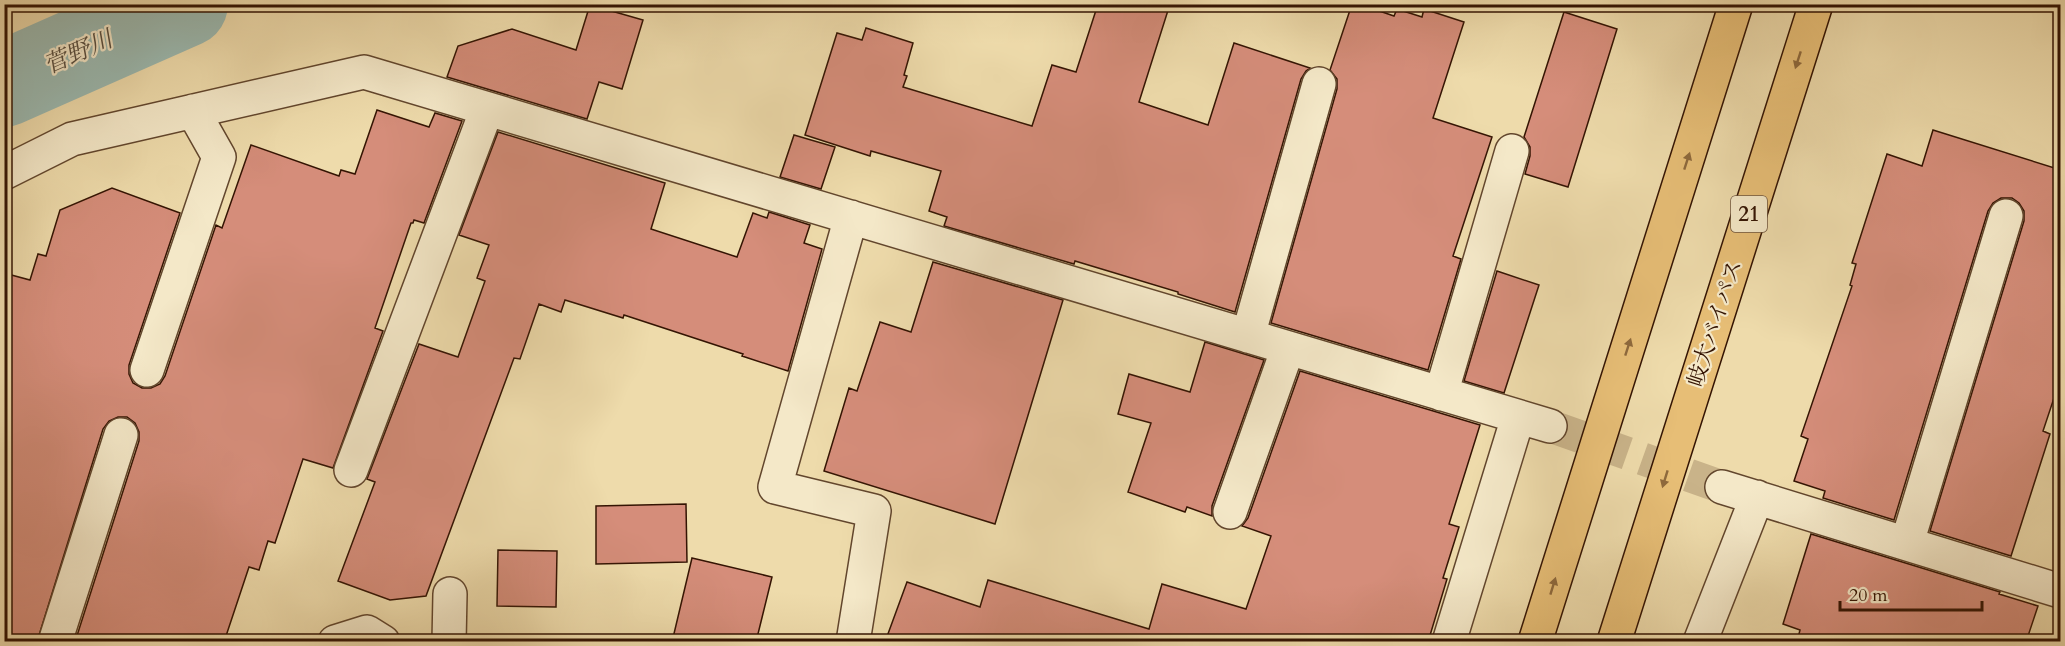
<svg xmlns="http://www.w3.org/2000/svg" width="2065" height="646" font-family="Cardo,'Noto Serif JP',serif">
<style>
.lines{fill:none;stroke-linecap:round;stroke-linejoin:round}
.river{stroke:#9bb9b0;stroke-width:86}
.building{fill:#d58d7a;stroke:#341403;stroke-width:1.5}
.minor-tunnel{stroke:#c9b389;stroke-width:33;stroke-dasharray:33 16;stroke-linecap:butt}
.minor-casing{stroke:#62462d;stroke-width:36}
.highway-casing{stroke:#341403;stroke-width:36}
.minor{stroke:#f4e8c8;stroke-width:33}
.highway{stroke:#e7be76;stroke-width:33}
.oneway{fill:#8e693c}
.labels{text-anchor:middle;stroke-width:4.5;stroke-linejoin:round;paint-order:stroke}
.shield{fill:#f4e8c8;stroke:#6e543e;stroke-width:1.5}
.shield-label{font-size:21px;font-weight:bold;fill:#341403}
.street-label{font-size:22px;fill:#341403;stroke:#f4e8c8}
.water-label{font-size:24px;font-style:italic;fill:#584e40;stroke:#f4e8c8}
</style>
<rect width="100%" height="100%" fill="#eedbab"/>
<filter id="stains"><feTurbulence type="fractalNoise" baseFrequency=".00333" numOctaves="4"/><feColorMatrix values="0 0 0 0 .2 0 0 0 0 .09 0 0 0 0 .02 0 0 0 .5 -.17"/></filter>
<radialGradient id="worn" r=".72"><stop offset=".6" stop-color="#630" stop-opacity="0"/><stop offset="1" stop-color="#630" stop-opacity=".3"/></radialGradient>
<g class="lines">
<path class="river" d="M4,84l181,-80"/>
</g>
<path class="building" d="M1098,4h72l-31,98 69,23 26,-82 76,25 -4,3 -5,8 -66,233 -57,-18v-2l-103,-31 -1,3 -130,-38 3,-9 -18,-6 12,-40 -70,-20 -1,5 -65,-21 32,-102 25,7 4,-12 47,15 -9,32 3,1 -4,11 129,39 20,-61 24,7z
M1352,4h7l35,12 3,-7 25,8 2,-8 40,13 -31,96 59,19 -39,119 8,3 -33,111 -157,-47 66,-234v-10l-7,-9z
M589,8l11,3 1,-3 42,12 -21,69 -23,-7 -12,37 -140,-42 11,-31 54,-17 64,21z
M1564,12l53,17 -49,158 -43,-13 5,-18v-9l-6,-10z
M377,110l52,17 6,-14 27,8 -38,102 -10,-3 -1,3h-2l-36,105 8,3 -50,137 -30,-9 -28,84 -7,-2 -9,29 -10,-3 -25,75h-149l64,-201v-9l-4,-9 -8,-6h-9l-9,4 -6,8 -66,213h-32l3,-37 -4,-1v-331l26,7 8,-26 8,2 14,-46 52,-22 68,25 -51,152v9l4,9 9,5h9l9,-4 5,-8 51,-151 6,3 29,-83 88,31 2,-6 14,4z
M1933,130l128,40v207l-18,54 7,3 -39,122 -81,-25 94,-310v-10l-5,-8 -7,-5h-11l-8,5 -5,8 -94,309 -71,-22 2,-7 -31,-10 14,-42 -7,-3 51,-150 -2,-1 6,-21 -4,-1 35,-109 35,12z
M498,132l167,51 -14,46 86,28 16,-44 14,5 2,-6 41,13 -6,18 18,6 -34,122 -46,-15 1,-2 -119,-39 -1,3 -58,-18 -4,12 -22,-8 -19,55 -6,-1 -88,238 -36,4 -52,-19 37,-99 -8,-3 52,-135 39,13 27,-76 -8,-3 12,-33 -30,-10z
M794,135l41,12 -14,42 -41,-12z
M933,262l130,38 -68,224 -171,-53 25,-83 8,3 23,-69 31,10z
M1497,271l42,14 -35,108 -40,-12z
M1205,342l59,18 -52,146v10l-25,-9 -2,5 -57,-20 23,-69 -33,-9 11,-40 61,18z
M1300,371l180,54 -31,99 10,3 -16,51 4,1 -19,63h-543l22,-60 73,25 8,-27 161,49 13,-45 84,25 25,-73 -29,-10 6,-8z
M686,504l1,58 -91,2v-58z
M1811,534l189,58 -1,2 39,12 -12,36h-229l3,-12 -17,-6z
M498,550l59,1 -1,56 -59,-1z
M692,558l80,19 -16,65h-84z"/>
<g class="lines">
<path class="minor-tunnel" d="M1550,426l172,61"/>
<g class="minor-casing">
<path id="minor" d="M4,173l68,-34 292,-67 1186,354
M851,217l-76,270 99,24 -21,131
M1248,336l71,-252
M147,370l72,-213 -26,-46
M1441,394l71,-243
M351,470l136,-361
M1722,487l338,104
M1230,512l58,-164
M1907,543l99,-327
M55,642l66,-207
M335,642l32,-10 16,10
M449,642l1,-48
M1449,642l69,-225
M1700,642l57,-145"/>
</g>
<g class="highway-casing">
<path id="highway" d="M1535,642l201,-638
M1614,642l202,-638"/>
</g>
<use href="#minor" class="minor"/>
<use href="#highway" class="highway"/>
</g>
<defs><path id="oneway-solid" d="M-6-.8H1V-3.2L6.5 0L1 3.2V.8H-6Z" transform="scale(1.5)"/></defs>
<g class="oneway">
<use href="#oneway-solid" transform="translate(1798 60) rotate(108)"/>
<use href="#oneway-solid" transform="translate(1687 161) rotate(-72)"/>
<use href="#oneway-solid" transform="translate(1628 347) rotate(-72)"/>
<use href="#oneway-solid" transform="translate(1665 479) rotate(107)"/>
<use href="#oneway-solid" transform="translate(1553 586) rotate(-73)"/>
</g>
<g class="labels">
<rect class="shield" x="1731" y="196" width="36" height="36" rx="4.5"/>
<g class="shield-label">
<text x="1749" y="221">21</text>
</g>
<g class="street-label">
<text transform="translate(1714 323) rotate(-72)" y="8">岐大バイパス</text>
</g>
<g class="water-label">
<text transform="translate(78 52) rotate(-24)" y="8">菅野川</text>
</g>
</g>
<rect width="2065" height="646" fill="none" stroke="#eedbab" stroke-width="24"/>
<rect x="6" y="6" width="2053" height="634" fill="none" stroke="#341403" stroke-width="3"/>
<rect x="12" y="12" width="2041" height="622" fill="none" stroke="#341403" stroke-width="1.5"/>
<path d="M1840 601v9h142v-9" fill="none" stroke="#341403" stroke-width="3"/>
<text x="1849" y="601" font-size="18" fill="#341403" stroke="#f4e8c8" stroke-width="4.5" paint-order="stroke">20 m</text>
<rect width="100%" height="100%" filter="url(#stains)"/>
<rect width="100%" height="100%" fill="url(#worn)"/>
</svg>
